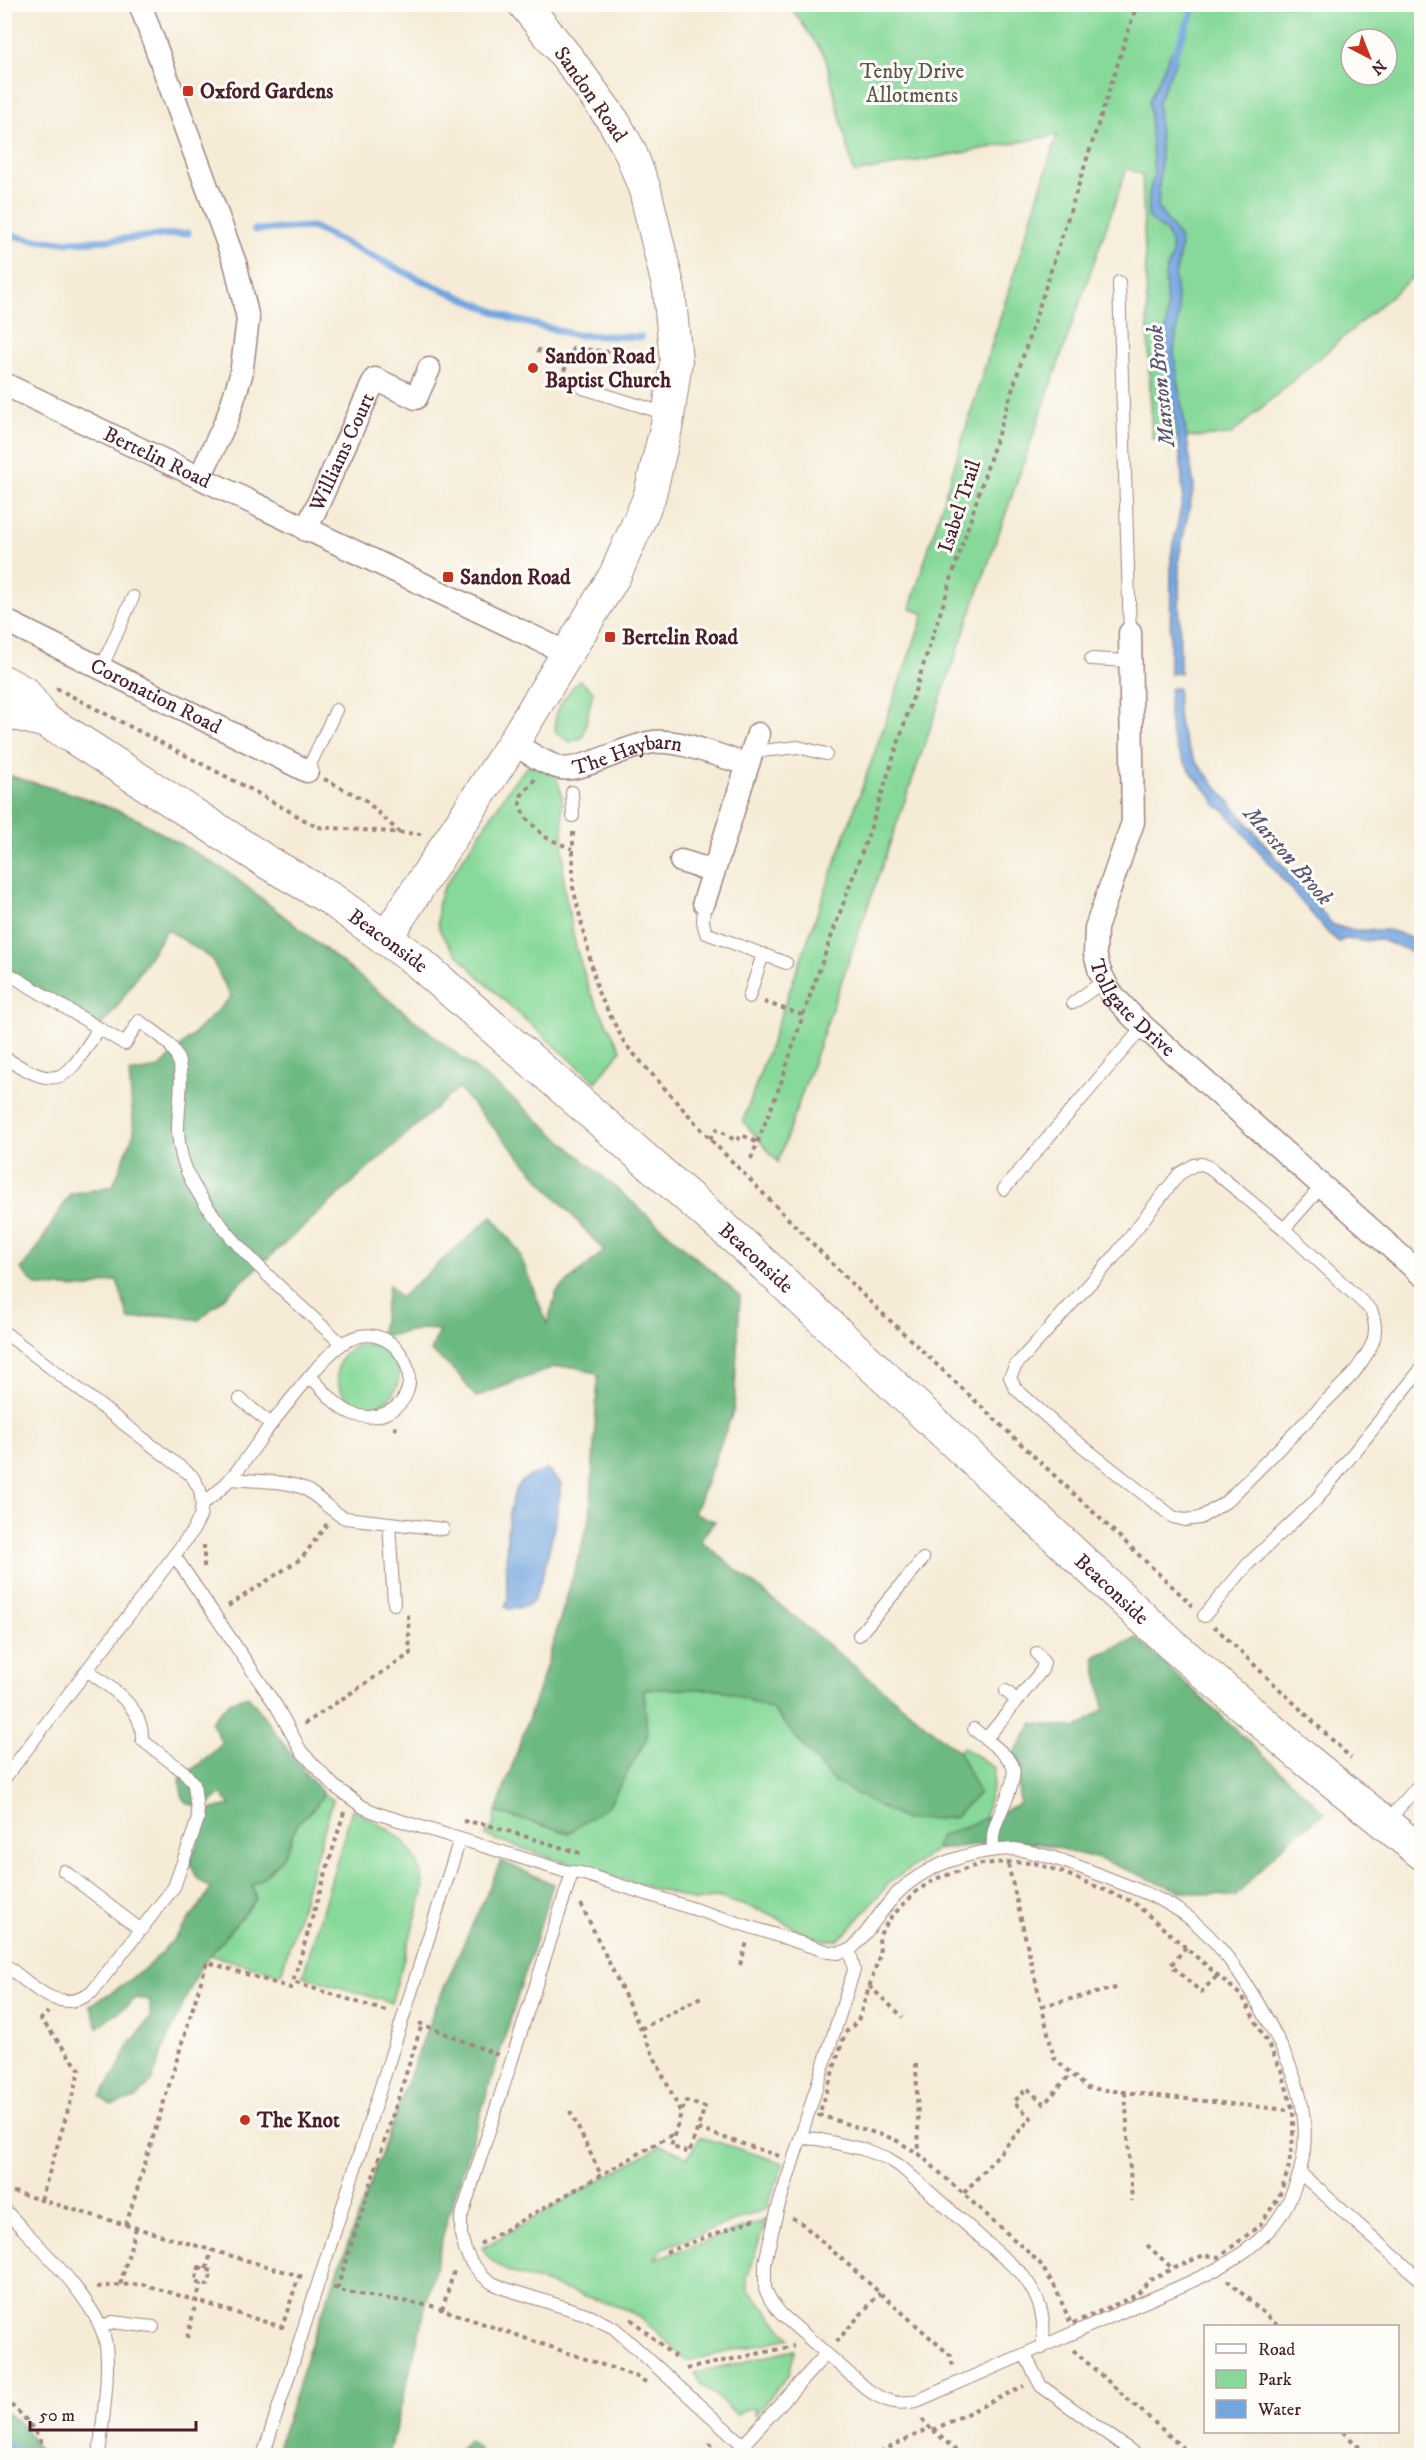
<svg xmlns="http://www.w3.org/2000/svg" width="1426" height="2460" font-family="'IM FELL DW Pica',serif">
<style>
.green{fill:#87d99a;stroke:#687c62;stroke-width:1.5;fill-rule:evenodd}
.forest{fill:#6db982;stroke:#5c6c56;stroke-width:1.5}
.water{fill:#73a6df;stroke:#5e6285;stroke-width:1.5}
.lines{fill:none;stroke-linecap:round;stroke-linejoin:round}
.stream{stroke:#73a6df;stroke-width:7}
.service-casing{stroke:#a08580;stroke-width:14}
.minor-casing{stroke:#a08580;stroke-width:25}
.secondary-casing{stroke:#a08580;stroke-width:34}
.trunk-casing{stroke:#a08580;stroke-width:35}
.path{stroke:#a08580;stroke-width:4;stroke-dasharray:4.5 4.5;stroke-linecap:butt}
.service{stroke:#fff;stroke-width:12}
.minor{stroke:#fff;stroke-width:22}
.secondary{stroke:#fff;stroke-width:32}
.trunk{stroke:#fff;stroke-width:33}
.poi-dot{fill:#c8321e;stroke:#fdfcf7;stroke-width:2}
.labels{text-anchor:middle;stroke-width:6;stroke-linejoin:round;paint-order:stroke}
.park-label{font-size:21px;fill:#5c574c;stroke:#fdfcf7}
.poi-label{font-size:21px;font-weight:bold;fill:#4a1f2b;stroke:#fdfcf7;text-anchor:start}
.street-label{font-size:21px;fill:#4a1f2b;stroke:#fdfcf7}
.water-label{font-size:22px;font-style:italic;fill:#5a5573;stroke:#fdfcf7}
</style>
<rect width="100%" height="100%" fill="#fdfcf7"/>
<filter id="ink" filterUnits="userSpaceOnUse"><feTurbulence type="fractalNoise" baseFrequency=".0167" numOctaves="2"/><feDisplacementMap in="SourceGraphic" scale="12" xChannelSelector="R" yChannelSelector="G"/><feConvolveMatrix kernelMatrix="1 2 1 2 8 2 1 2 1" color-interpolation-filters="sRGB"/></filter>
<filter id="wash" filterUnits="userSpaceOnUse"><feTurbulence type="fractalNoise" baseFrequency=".008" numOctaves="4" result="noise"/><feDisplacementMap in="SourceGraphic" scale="24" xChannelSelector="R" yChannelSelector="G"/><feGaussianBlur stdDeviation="1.35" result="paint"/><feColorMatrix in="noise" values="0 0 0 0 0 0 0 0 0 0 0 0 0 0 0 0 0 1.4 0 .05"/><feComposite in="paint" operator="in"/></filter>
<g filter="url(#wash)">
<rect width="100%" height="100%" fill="#f5ebd6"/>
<path class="green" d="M789,5h632v265l-191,165 -78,4 -10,-264 -15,-7 -349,994 -35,-41 181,-507 -14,-6 147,-473 -203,38 -29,-117zM1351,39h36v36h-36z
M579,680l14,11 -10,46 -13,5 -14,-9c-5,-22 10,-38 23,-53z
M532,764l24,11 6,21 2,92 12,60 14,44 31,58 -25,32c-27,-25 -151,-128 -157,-154 -3,-12 -1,-24 2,-36l72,-109 13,-15z
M337 1375a31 31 0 1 1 62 0a31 31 0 1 1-62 0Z
M644,1689h76l52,20 61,72 145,12 -19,-41 4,-5 31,21 -1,17 -9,34 -45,18 -3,13 -47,33 -41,48 -11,9h-12l-22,-7 -32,-19 -54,-17 -21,4 -135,-40 -76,-25 8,-10 3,-14 73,21 78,-95z
M323,1793l10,7 -52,174 -71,-19 45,-56 -3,-14c13,-8 28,-23 36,-37 5,-9 5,-18 11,-26 9,-10 19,-15 24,-29z
M352,1809c41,25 64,27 72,80l-33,114 -88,-27z
M700,2137l84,26 -18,46 -103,39 -8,11 111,-39 -19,58 1,11 42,49 -103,23 -31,-30 -27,-21 -122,-39 -16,-11 -9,-12 179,-103 27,12z
M795,2350l-6,24 -34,41 -1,-7 -18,6 -36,-31 -6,-10z"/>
<path class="forest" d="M4,774l75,22 53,20 95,55 289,230 224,195 -6,113 -40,105 21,7 -15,19 259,212 20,41 -25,25 -49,2 -72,-39 -61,-72 -52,-20h-76l3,49 -38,67 -40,28 -73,-21 47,-135 47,-159 8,-144 -23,-7h-21l-78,30 -19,-24 -26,-22 8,-21 -17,-1 -42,8 9,-52 11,13 92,-82 27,36 28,72 10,-33 47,-40 -146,-163 -259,232 -36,-5 -34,5 -12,-40 -31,8 -50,-2 -15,-17 14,-17 35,-58 43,-8 21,-53 -5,-60 30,-5 72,-71 -20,-39 -44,-29 -50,78 -18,21 -94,-56z
M1137,1638l188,175 -36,26 -54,58 -52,-5 -84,-33 -61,-16 -65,2 -37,5 3,-13 81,-33 -6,-51 19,-30 45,5 26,-20 -10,-51z
M248,1696c27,32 46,68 75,97 -5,14 -15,19 -24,29 -6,8 -7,17 -11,26 -8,15 -23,28 -36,37l4,14 -56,69 -33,71 -15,42 -15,17 -26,7 -11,-8 18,-29 10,-21 22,-29v-17l-13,-3 -39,29 -8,-22c59,-32 84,-61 121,-116l-14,-11 -7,-15 19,-53 21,-5 -9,-11 -16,13 -17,-3 -5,-6 -4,-19 28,-21 15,-15 -11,-22 19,-19z
M501,1861l52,23 -106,336 -58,235h-113l32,-103 126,-342z
M5,2411l21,19 13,21 -1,4h-33z
M468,2440l17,15h-29z"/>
<path class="water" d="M1171,52l6,7 -19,43 3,57 -3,49 21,29 2,9 -6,32 4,34 -5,41 20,133 -15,71 1,116 -10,1 1,-118 12,-59 -2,-35 -16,-109 2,-42 -2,-37 7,-19 -1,-12 -5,-11 -18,-14 1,-26 5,-16 -5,-75z
M1175,688h3c-2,32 2,47 18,74l136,162c24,10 30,5 53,6 13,1 25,8 36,14v11l-43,-16 -14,2 -19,-2 -6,3 -11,-9 -104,-123 -6,-3c-5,-10 -13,-18 -20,-26 -26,-33 -32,-50 -28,-92z
M547,1470l14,13c-1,19 -19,112 -31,121 -6,5 -15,4 -22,5l-3,-3 3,-7c-2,-26 -5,-93 11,-114 6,-9 18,-12 28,-15z"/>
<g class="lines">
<path class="stream" d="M1171,62l25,-58
M255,230l57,-3 109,53 91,39 64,16 65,2
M4,231c36,21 140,5 184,2
M4,2444l19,12"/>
</g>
</g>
<g filter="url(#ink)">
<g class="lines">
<g class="service-casing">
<path id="service" d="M1119,282l11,351
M583,388l84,26
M1091,659l38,2
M101,669l32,-72
M752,752l46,-5 28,7
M307,771l29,-61
M572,792l1,24
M704,902l-1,20 3,11 80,30
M4,971l121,73 14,-23c13,9 27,17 35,30 13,18 3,58 4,81 1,18 6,36 15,52 32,58 100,115 149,160
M749,997l14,-43
M1073,1003l31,-22
M4,1057c58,37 62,22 95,-29
M1202,1164l7,3 75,62 87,81c11,27 -2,42 -18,64l-126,127 -27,17 -15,2 -12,-3 -115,-90 -43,-39 -5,-11 6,-12 98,-108 65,-83 15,-9z
M1004,1189l139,-162
M1284,1229l37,-42
M4,1332l188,144 8,14 2,14
M240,1399l31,25
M231,1479c20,2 59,1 76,11 14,9 23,21 38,28l98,11
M389,1523l5,81
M174,1555l103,152 24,44 33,35 29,21 16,7 185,57 17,2 248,79 9,1 12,-3
M1204,1616l44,-52 67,-63 107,-133
M859,1635l64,-76
M1006,1691l11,10
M974,1729c10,9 32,24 38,35 8,16 -15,50 -18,67 -2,6 -1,13 -1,19
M986,1739l56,-69 2,-7 -7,-10
M4,1779l188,-247 8,-15 2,-13c29,-19 47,-50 67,-77 13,-17 27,-34 41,-51 9,-11 20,-23 32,-32 51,-35 96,46 44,69 -11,5 -24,5 -35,0 -16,-7 -29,-25 -41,-37
M1386,1823l36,-42
M1014,1849c35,5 66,18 99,31 26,10 53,20 75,37 31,24 51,55 71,88 32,55 62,116 36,181 -6,16 -14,32 -26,44 -35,38 -89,56 -134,76 -72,32 -144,63 -216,94 -20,6 -34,2 -51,-10l-87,-76 -10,-13 -6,-12v-27l12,-51 77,-241 -4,-20c17,-15 27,-34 42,-51 30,-34 78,-49 122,-50z
M64,1871l77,59
M572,1873l-111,345v17l4,15 6,12 11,13 10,8 14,6 80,25 28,14 129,117
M4,1964c28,20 54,53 88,28l82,-105 24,-68 -4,-35 -10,-12 -42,-32c2,-34 -32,-52 -55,-70
M802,2138l15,1 45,10 25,9 13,8 121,107c18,23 26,45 21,75
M1300,2173l122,108
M4,2209c30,33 91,89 101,131 6,29 -3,84 -6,116
M101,2328l11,-6 41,5
M1025,2355l16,31 97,70
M263,2456l197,-617
M733,2456l93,-102"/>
</g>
<g class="minor-casing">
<g id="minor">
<path d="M140,4l96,262 12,53 -7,56 -14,44 -27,58"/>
<path id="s1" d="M4,384l565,270"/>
<path id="s2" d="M306,530l69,-151 41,19 13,-29"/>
<path id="s3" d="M4,620l303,151"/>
<path id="s4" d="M1130,633l3,189 -37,106 -1,26 5,18 10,20 24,26 288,257"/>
<path id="s5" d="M513,743c15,9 31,21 48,25 18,5 69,-24 93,-26 32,-2 63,15 94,22l-44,138"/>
<path d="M748,764l10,-30"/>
<path d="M681,861l32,10"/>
</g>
</g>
<g class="secondary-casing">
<path id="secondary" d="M385,939l128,-196 102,-168 34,-77 18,-74 9,-63 -7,-71 -24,-100 -15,-39 -16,-29 -44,-61 -46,-57"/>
</g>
<g class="trunk-casing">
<g id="trunk">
<path d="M4,682l20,11 21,28"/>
<path id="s6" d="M4,711l41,10 28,16 194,125 64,37 86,62 325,283 429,400 133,114 118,95"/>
</g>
</g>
<path class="path" d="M538,353l1,-3 30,11 4,-13 73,8 -1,9h5
M569,382l-9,-4 9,-17
M56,688l194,101 67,38 104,7
M324,779l41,21 35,33
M535,779l-14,17 -1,8 4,12 21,21 27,12
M573,832v55l25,105 27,52 85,95 155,158 328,309
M764,1002l39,13
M710,1139l7,-10 19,12 6,-6 16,8
M751,1159l30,-76 22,-68 68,-188 266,-823
M393,1428l8,1
M204,1567v-22
M228,1606l74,-48 25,-34
M1214,1626l137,132
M304,1724l106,-70 -2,-40
M344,1812l-51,170 96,30
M463,1821l21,3 99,30
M1007,1862l27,1 28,9 71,30 103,89 7,7 25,46 14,28 11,39v27l-5,33 -9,26 -19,28 -41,32 -15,-2 -54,24 -13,16 -66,29 -16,-37 -16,-25 -120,-108 -25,-15 -75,-24 26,-82 13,-12 22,-67 -1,-18 12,-19 26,-26 18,-12 46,-15z
M1008,1864l46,194 33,30 200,22
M581,1904l100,209 -10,33 18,7 16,-46 -19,-6 -5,12
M1186,1947l-15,18 30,27 17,-17
M740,1965l7,-23
M869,1986l34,31
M1042,2006l78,-19
M419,2023l79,32
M641,2029l60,-32
M916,2063l3,91
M1125,2092l7,109
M570,2111l31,64
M698,2129l81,27
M5,2192l2,-2 34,10 262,77
M964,2193l67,-75 -17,-16 13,-14 17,16 27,-30
M41,2200l39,-130 -39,-51 7,-7
M792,2218l7,3 152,135 2,13
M126,2225l81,-263 84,26 2,-6
M136,2228l-16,57 22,-1 140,43 17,-51
M480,2244l195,-111
M1147,2245l26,24
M666,2252l92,-34
M199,2267l13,4 -4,14 -13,-3z
M206,2269l6,-19
M1227,2280l51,46
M97,2287l23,-2
M333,2287l14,5 85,14 203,70 11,6
M337,2289l85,-265
M442,2310l13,-42
M631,2319l44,38
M187,2338l14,-55
M836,2342l44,-49
M1073,2350l119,106
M686,2369l108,-23
M4,2399c20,16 34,33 43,57
M933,2430l91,-44
M933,2430l29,26
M1343,2432l26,24
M709,2456l2,-10 -2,-7
M872,2456l58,-28 -10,-11"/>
<use href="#service" class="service"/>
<use href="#minor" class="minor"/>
<use href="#secondary" class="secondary"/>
<use href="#trunk" class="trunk"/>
</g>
</g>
<g class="poi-dot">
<rect x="182" y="85" width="12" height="12" rx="3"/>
<circle cx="533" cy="368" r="6"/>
<rect x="442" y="571" width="12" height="12" rx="3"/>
<rect x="604" y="631" width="12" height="12" rx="3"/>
<circle cx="245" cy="2120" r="6"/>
</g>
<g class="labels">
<g class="park-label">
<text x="912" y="78">Tenby Drive<tspan x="912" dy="24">Allotments</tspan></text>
</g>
<g class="poi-label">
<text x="200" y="98">Oxford Gardens</text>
<text x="545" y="363">Sandon Road<tspan x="545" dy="24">Baptist Church</tspan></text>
<text x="460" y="584">Sandon Road</text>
<text x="622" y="644">Bertelin Road</text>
<text x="257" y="2127">The Knot</text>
</g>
<g class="street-label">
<text transform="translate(591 94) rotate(55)" y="7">Sandon Road</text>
<text dy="7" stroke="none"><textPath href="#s2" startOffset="86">Williams Court</textPath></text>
<text dy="7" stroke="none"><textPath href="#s1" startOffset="170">Bertelin Road</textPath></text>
<text transform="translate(959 506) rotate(-72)" y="7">Isabel Trail</text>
<text dy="7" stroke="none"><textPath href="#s3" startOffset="170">Coronation Road</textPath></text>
<text dy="7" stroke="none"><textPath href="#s5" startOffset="123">The Haybarn</textPath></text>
<text dy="7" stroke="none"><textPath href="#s6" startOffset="450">Beaconside</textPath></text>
<text dy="7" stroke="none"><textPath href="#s4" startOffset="394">Tollgate Drive</textPath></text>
<text dy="7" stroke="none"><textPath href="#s6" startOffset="936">Beaconside</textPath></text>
<text dy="7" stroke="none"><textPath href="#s6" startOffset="1422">Beaconside</textPath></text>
</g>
<g class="water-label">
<text transform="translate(1160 386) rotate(-96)" y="8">Marston Brook</text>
<text transform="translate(1289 855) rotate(49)" y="8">Marston Brook</text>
</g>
</g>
<rect width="1426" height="2460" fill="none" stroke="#fdfcf7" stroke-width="24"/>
<rect x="1204" y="2325" width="195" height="108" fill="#fdfcf7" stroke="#b5a4a5" stroke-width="1.5"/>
<rect x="1216" y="2344" width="30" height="9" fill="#ffffff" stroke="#b5a4a5" stroke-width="1.5"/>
<text x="1258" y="2355" font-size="18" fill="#4a1f2b">Road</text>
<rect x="1216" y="2370" width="30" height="18" fill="#87d99a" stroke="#b5a4a5" stroke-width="1.5"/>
<text x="1258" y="2385" font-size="18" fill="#4a1f2b">Park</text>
<rect x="1216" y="2400" width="30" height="18" fill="#73a6df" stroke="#b5a4a5" stroke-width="1.5"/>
<text x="1258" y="2415" font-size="18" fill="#4a1f2b">Water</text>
<g transform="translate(1369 57) rotate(138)"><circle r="28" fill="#fdfcf7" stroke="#b5a4a5" stroke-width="1.5"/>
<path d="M0-4.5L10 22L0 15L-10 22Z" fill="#c8321e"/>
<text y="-9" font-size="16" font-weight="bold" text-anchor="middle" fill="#4a1f2b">N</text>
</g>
<path d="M30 2421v9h166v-9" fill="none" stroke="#4a1f2b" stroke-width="3"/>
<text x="39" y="2421" font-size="18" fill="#4a1f2b" stroke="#fdfcf7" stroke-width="4.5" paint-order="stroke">50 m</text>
</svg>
